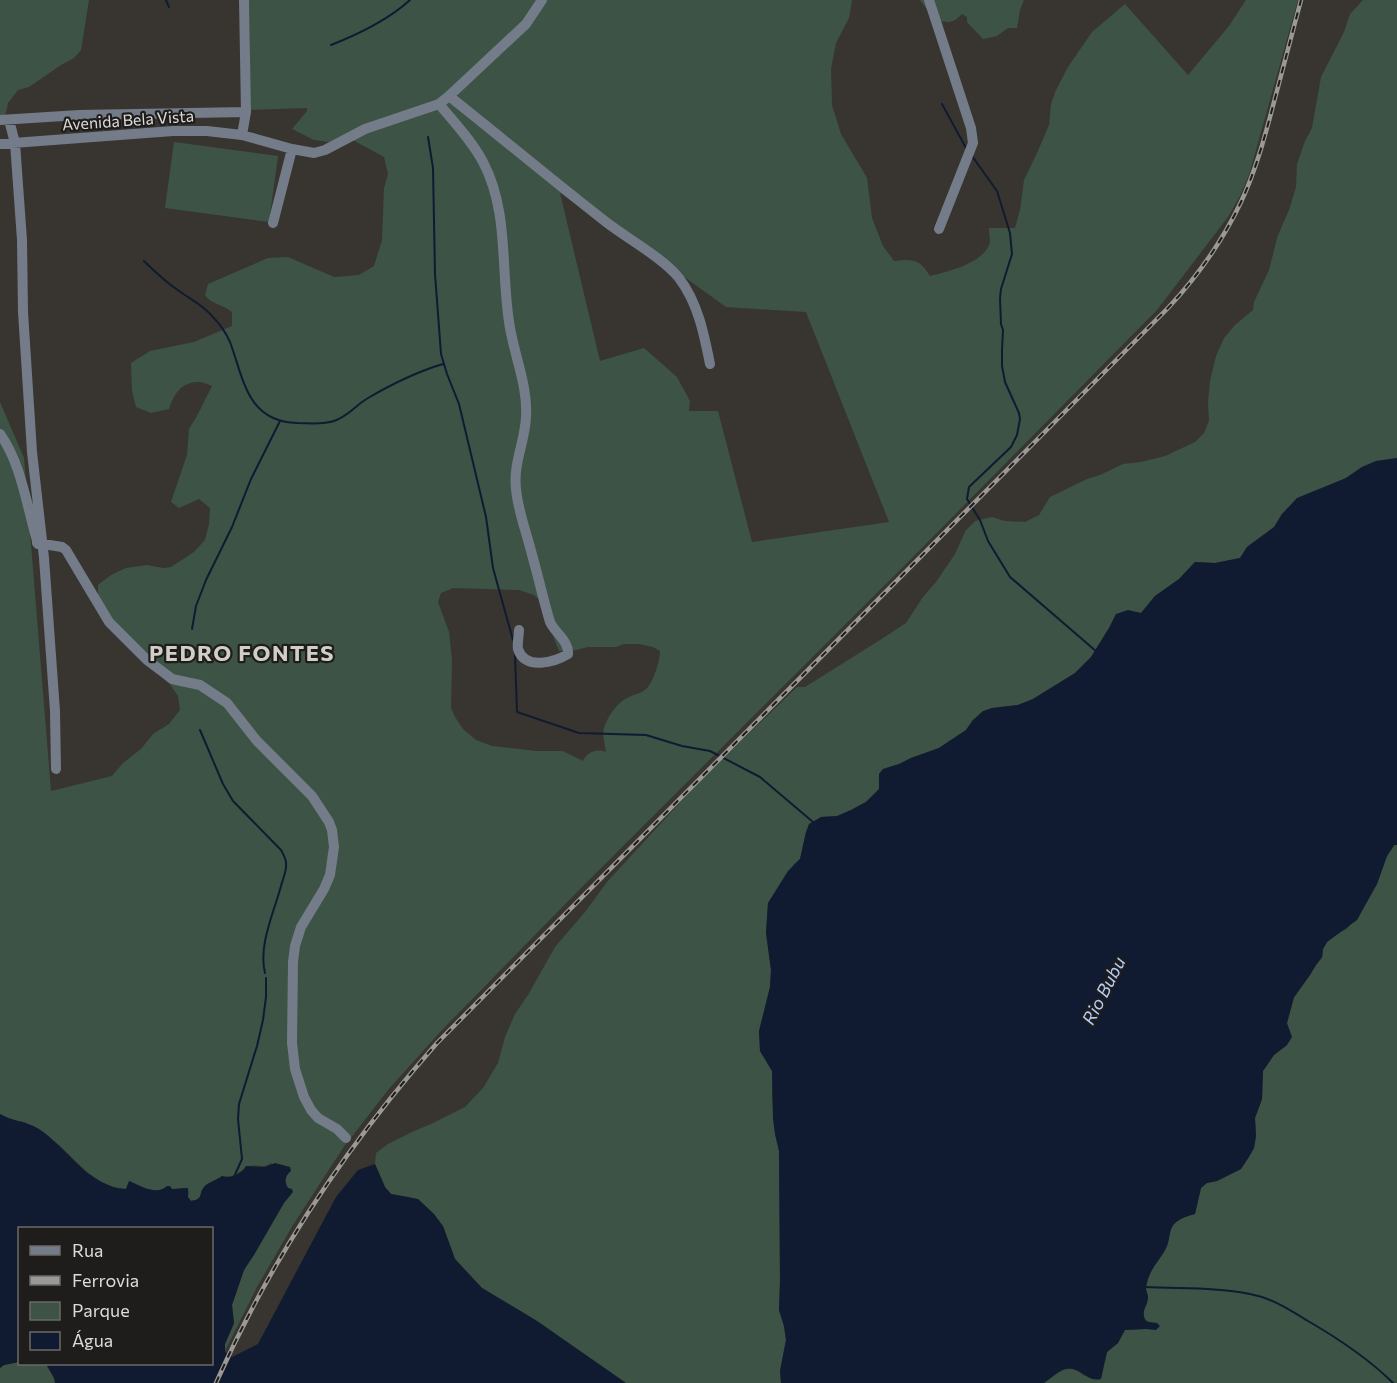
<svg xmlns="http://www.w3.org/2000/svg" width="1397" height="1383" font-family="Commissioner,sans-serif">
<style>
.green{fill:#3d5346;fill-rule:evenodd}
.water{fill:#101b31}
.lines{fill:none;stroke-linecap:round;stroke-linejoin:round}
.stream{stroke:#101b31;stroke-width:2}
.minor{stroke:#737c88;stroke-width:10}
.rail-casing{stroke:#9b9995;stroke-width:4.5}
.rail{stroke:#1e1d1b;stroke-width:2;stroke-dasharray:7;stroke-linecap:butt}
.labels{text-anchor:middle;stroke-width:4.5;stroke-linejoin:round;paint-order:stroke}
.street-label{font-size:16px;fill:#dedcd9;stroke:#1e1d1b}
.water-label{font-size:18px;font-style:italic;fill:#b1ccfe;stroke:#1e1d1b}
.district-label{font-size:22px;font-weight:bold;letter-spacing:1.5px;fill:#d1cec7;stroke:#1e1d1b}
</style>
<rect width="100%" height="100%" fill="#383530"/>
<path class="green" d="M0,0h89l-8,50 -7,8 -13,7 -32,22 -11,3 -10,13 -3,14h-5z
M249,0h603l-3,18 -13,25 -5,26 1,36 9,29 26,44 5,40 11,28 11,15c19,-2 25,-3 36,15 17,-4 55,-13 60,-34 0,-4 -1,-10 -1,-14h26l5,-18 4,-30 13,-27 12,-28 2,-21 5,-14 12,-23 24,-35 33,-28 63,71 41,-49 17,-26h52l-49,175 -9,21 -12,21 -71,93 -242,245 -335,334 -139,142 -53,59 -45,58 -50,77 -36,62 -32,64v-7l9,-20 -2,-19 12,-35 42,-71c3,-19 -4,-22 -15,-36 -9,6 -12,1 -20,3 -11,3 -15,13 -29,10 -5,4 -14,7 -18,11 -6,8 0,12 -14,14l-2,-4 1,-6 -5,-3 -26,3 -11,-2 -17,-8 -4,8 -10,-1 -14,-6 -14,-9 -28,-27 -36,-24 -14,-2 -10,-6v-712l24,56 27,333 61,-15 11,-13 18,-14 12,-15 16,-10 11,-14 -2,-14 -12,-18 -58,-63 -10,-18v-12l13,-10 15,-7 21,-3 16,3 8,-1 23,-15 11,-12 4,-16 1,-16 -11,-9 -20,9 -8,-6 16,-47 2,-26 8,-13 15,-30c-4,-2 -10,-4 -15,-4 -16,0 -24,14 -28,27l-18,4 -15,-6 -4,-16 -1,-28 19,-12 44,-9 38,-16v-14c-9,-8 -20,-7 -27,-17l3,-11 60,-26 20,-1 46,20 25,-2 15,-9 8,-26 2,-52 4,-14 -4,-17 -35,-19 -20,4 -15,-2 -22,-11 15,-18v-3l-60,2 3,-50zM560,193l123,83 43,31 80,5 83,210 -137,20 -34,-131h-29l1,-10 -13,-24 -33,-29 -44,13zM453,588l66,2 15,5 12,11 6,27 7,18h13l16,-4h28l8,-3h15l14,3 7,4c0,10 -6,28 -12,36 -6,7 -14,7 -21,11 -10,5 -20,19 -23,30 -2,7 1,17 2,24 -9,-4 -19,0 -23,9l-20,-10h-27l-44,-5 -16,-6 -13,-11 -8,-12 -4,-9 1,-49 -3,-27 -11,-30 3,-9z
M920,0h104l-4,10 -3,18h-9l-11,8 -14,3 -16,-17v-5l-5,-3c-2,2 -4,4 -7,6 -15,8 -28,-10 -35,-20z
M1363,0h34v458l-21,3 -14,6 -16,11 -21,10 -16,5 -27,21 -8,13 -27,20 -7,11 -25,5 -20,-1 -16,17 -24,17 -14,17 -4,-1 -21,2 -7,14 -18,29 -16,16 -42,26 -15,6 -26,3 -19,12 -7,10 -27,18 -28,10 -12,6 -16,5 -4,5v15l-13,13 -15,8 -14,6 -16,1 -15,15 -6,27 -6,5 -26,39 -2,30 5,37 -1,17 -11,44 1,20 12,20v26l3,37 4,17 1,130 -1,29 5,16 2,14 -6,31 1,12h-155l-89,-62 -55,-33 -27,-29 -12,-33 -34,-29 -18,-3 -6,-7 -10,-23 1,-11 12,-9 24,-12 19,-8 34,-17 18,-19 15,-25 7,-26 10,-23 13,-19 27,-48 30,-35 22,-30 93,-101 97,-94h8l75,-47 26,-17 17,-26 13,-15 19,-28 11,-24 9,-9 17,-4 13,4 20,1 14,-7 11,-18 37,-18 13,-4 23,-11 18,-2 24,-6 30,-14 9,-9 5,-12 -1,-19 2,-21 6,-25 8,-18 11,-13 18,-15 1,-8 15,-32 9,-35 11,-25 7,-23 1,-23 8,-23 7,-13 9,-51 23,-45 6,-18z
M174,142l104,14 -9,66 -104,-14z
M1395,845h2v538h-353c14,-10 25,-22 40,-7l21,-15 2,-9 11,-9 7,-13 21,-1 8,-6c-6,-1 -8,-2 -11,-8 0,-14 3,-32 9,-46 4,-8 12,-14 15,-23 2,-8 2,-17 7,-22 6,-6 14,-8 21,-10l6,-26 6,-5 10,-2 24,-12 13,-21 2,-12 -1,-18 7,-19 1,-28 11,-16 13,-10v-22l7,-25 16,-23 6,-10 6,-7 1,-9 4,-7 9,-8 11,-5 15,-20 15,-25 10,-28z
M19,1362l1,2h26l8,14 1,5h-55v-15l4,-3z"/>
<path class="water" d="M1397,458v387h-3l-7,11 -10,28 -20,36 -30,22 -4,7 -1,8 -6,8 -6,10 -16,22 -7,26 5,14 -5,8 -13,10 -11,16 -1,28 -7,19 1,18 -2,12 -5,9 -8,12 -24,12 -10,2 -6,5 -6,26c-7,2 -15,4 -21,10 -5,6 -4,15 -7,22 -6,14 -20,25 -21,42 0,3 2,6 2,9 0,10 -7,12 -3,23l3,2 9,1 3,3 -4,4 -10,-1 -21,1 -7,13 -11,9 -6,27c-14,4 -21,-14 -36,-10 -7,2 -15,10 -21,14h-263l-1,-12 6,-31 -2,-14 -5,-16 1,-29 -1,-130 -4,-17 -2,-15 -1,-48 -12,-20 -1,-20 11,-44 1,-17 -5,-37 2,-30 20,-32 12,-12 6,-27 3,-8 12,-7 16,-1 14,-6 15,-8 13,-13v-15l4,-5 16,-5 12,-6 28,-10 27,-18 7,-10 10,-9 9,-3 26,-3 15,-6 42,-26 16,-16 18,-29 7,-14 12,-4 13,3 14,-17 24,-17 16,-17 20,1 25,-5 7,-11 27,-20 8,-13 15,-16 49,-20 16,-11 14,-6z
M0,1114c12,7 26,7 39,15 29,19 49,58 87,60l3,-8c12,5 27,15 38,5h3l2,3 16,-1v9l3,4c13,-2 7,-6 13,-14 4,-5 13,-7 18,-11 10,3 19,-2 24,-10l19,1 10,-4 15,4 1,4c-6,5 -7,10 -3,17l4,1 1,3 -9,11 -30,52 -10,15 -12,35 2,18 -9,21v8l7,5 26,-13 78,-147 22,-27 17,-6 10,23 6,7 27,5 16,15 9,12 12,33 27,29 55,33 89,62h-571l-1,-5 -8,-14h166v-136h-192l-1,134 -15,3 -4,3z"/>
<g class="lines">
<path class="stream" d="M166,0l3,7
M331,45c28,-11 57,-25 79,-45
M942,104l24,44
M428,137l5,31 2,106 6,80 6,20 12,30 27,113 7,51 20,72
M972,156l25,35 13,42 2,21 -11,35 -1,9 1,26 2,6 -1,20v16l3,16 14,31 1,6 -3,16 -6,12 -42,40 -2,12 13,21 8,21 22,36 87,75
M144,261c11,11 22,21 35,30 11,8 24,14 33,25 7,7 14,17 18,26 14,38 17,79 67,81 12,0 25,2 37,-2 13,-4 22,-16 34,-23 24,-14 48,-26 75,-34
M192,629l4,-23 10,-26 26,-53 19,-48 29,-58
M515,655l2,57 62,21 67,2 36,11 28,5 50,26 53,45
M200,730l23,54 10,17 48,49c2,4 5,8 5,13 1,8 -3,15 -5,23 -7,26 -23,60 -16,87
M234,1177l8,-18 -4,-40 1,-15 18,-58 6,-26 3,-23v-19
M1145,1287c35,2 71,0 105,7 22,4 40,16 58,27 31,18 60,37 85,62"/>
<path class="minor" d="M929,0l42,128 2,15 -34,86
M449,96c53,42 104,85 157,126 22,17 57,36 73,56 19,25 25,56 31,86
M439,104c15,18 33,37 44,58 27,51 17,111 27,166 5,29 18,59 16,89 -1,25 -13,46 -10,72 2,22 10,42 15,62 7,24 12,48 19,71 5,11 19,19 18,32 -13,8 -43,17 -50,-5 -1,-6 1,-13 1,-19
M0,120l79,-5 167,-3
M9,120l6,23 7,97 1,72 9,140 12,106 11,153 1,58
M242,135l4,-23 -2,-112
M0,144l173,-13h34l35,4 50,14 22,4 11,-3 40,-21 74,-25 10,-8 77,-72 16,-24
M273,223l19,-74
M0,434c22,31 27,74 38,110
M37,543l25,4 4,3 43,72 38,38 20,15 5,4 28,6 27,18 30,38 55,55 17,26 3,8 2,17 -4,28 -6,14 -23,38 -6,19 -2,16 -1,81 3,26 9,28 7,13 7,8 19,11 9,9"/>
<g class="rail-casing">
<path id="rail" d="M216,1383c55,-124 131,-238 221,-340l731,-735c29,-31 54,-66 73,-106 15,-32 24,-66 33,-100 9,-34 18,-68 27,-102"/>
</g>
<use href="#rail" class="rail"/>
</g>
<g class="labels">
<g class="street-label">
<text transform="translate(128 120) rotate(-4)" y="6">Avenida Bela Vista</text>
</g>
<g class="water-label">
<text transform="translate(1104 991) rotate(-63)" y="6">Rio Bubu</text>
</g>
<g class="district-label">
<text x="242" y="661">PEDRO FONTES</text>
</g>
</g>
<rect x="18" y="1227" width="195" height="138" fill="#1e1d1b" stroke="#6b6967" stroke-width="1.5"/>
<rect x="30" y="1246" width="30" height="9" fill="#737c88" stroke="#6b6967" stroke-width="1.5"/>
<text x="72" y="1257" font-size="18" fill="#dedcd9">Rua</text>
<rect x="30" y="1276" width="30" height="9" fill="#9b9995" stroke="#6b6967" stroke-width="1.5"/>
<text x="72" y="1287" font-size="18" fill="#dedcd9">Ferrovia</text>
<rect x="30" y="1302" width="30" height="18" fill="#3d5346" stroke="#6b6967" stroke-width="1.5"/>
<text x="72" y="1317" font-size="18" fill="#dedcd9">Parque</text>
<rect x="30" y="1332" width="30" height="18" fill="#101b31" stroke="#6b6967" stroke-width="1.5"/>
<text x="72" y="1347" font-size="18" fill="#dedcd9">Água</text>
</svg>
